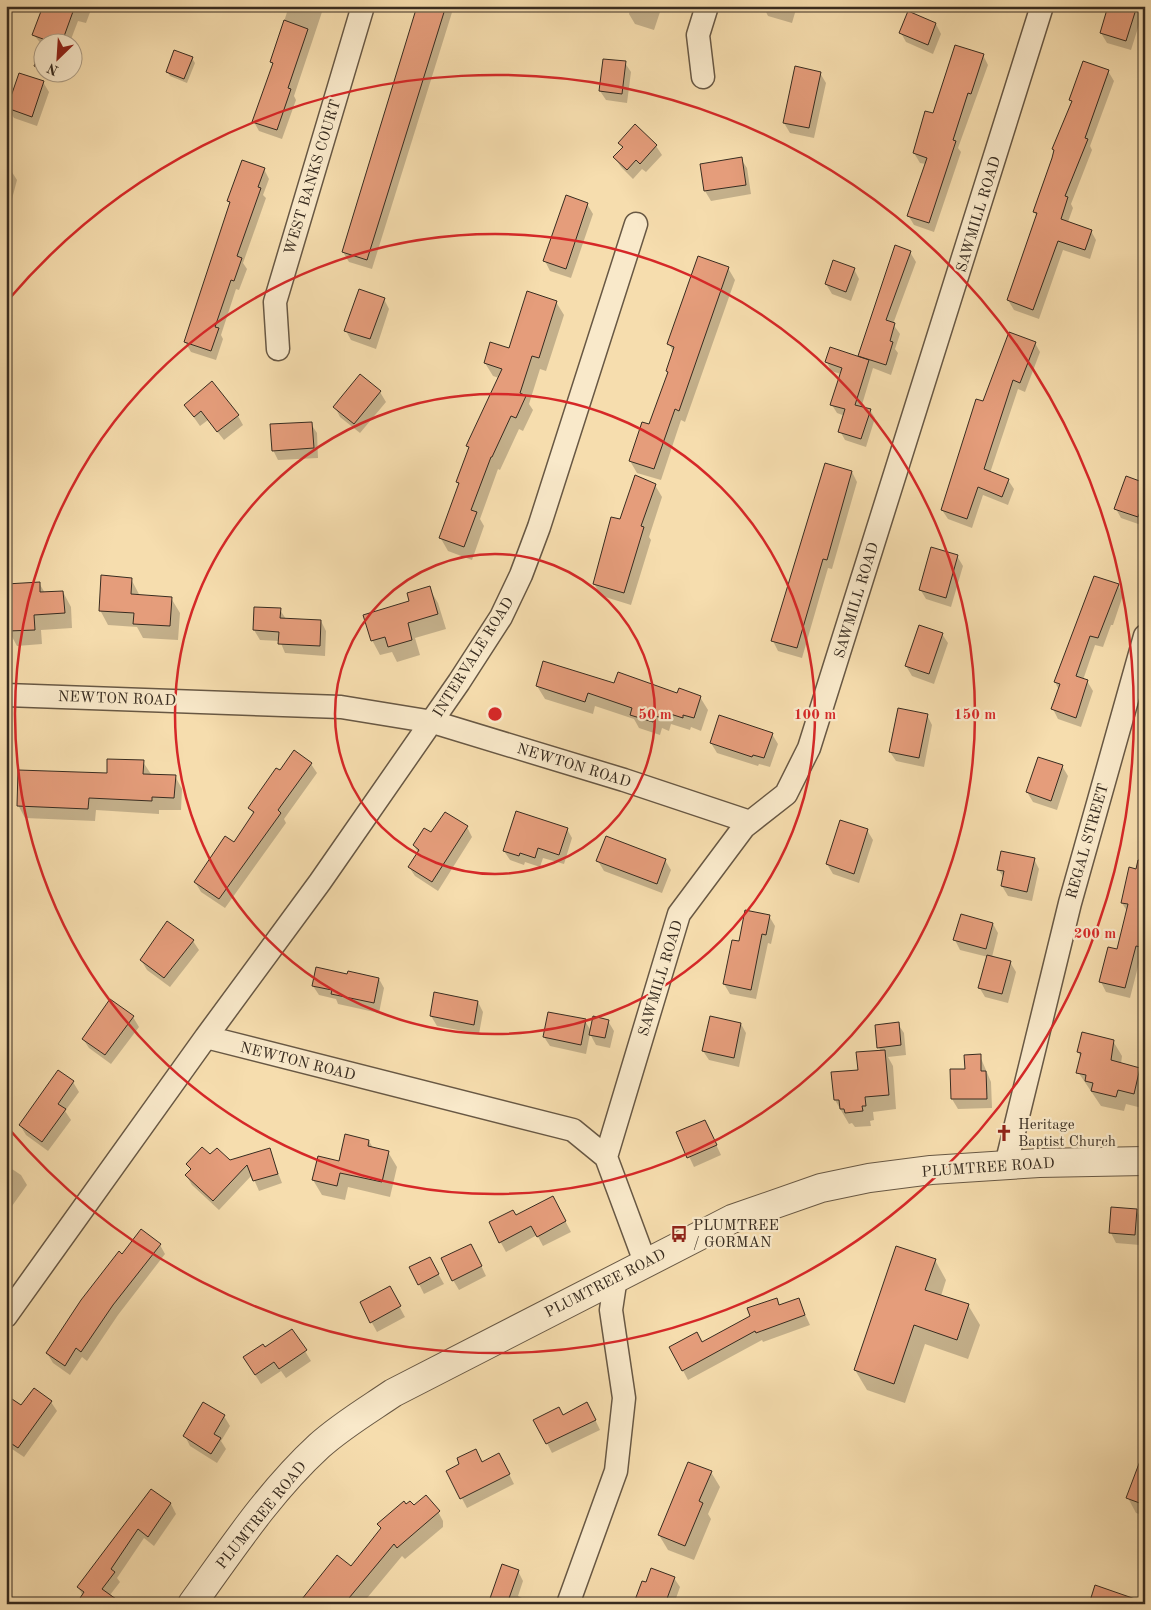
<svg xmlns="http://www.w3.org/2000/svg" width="1151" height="1610" font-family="'Old Standard TT',serif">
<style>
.shadow{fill:#0003}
.building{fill:#e59d7b;stroke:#382c20}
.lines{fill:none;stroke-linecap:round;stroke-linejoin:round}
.minor-casing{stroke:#685844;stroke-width:25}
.tertiary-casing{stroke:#685844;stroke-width:30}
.minor{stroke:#f9e9ca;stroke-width:22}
.tertiary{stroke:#f9e9ca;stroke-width:28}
.ring{fill:none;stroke:#d62828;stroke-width:2.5}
.labels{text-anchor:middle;stroke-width:4.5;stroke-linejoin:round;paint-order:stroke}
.street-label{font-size:15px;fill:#382c20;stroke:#f9e9ca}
.poi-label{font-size:15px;fill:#382c20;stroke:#f9e9ca;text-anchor:start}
.centre{fill:#d62828;stroke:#f9e9ca;stroke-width:2.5}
.ring-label{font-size:15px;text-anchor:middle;font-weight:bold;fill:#d62828;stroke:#f9e9ca;stroke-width:4.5;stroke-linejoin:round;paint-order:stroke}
</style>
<rect width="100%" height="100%" fill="#f6ddae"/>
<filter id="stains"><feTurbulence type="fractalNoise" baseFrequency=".004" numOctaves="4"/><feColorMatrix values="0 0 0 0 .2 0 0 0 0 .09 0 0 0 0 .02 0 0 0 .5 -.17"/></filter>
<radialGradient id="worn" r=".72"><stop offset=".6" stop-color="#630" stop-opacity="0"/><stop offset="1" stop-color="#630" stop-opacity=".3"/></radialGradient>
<path class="shadow" d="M59,6l33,1 -6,16 -8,-2 -8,21h-28v30h21l-3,10 -19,-7 -6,-9 7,-21 -8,-10z
M289,6h35l-30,90 2,4 -14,39 -23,-8 -5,-9 19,-57 -2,-3z
M418,6h36l-82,263 -23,-7 -6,-10z
M631,6h31l-8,24 -19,-6 -6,-10z
M763,6h34l-5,17 -24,-7z
M1110,6h29l4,6 -12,38 -24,-7 -6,-10z
M936,24l5,10 -8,20 -27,-12 -5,-9z
M983,55l5,10 -30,83 3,4 -27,80 -20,-7 -6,-10 18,-51 -6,-1 -6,-10 20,-38z
M192,58l3,5 -8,20 -17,-7 -3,-5z
M625,63l6,9 -4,31 -21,-3 -6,-9z
M1108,71l6,10 -24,65 2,4 -21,54 2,4 -5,14 23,9 5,9 -6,19 -27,-9 -24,69 -25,-9 -6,-10 29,-84 -3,-4 21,-61 -2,-2 19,-46 -1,-3z
M820,73l6,10 -12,55 -24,-5 -6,-10z
M43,82l6,10 -12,34 -23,-8 -6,-10z
M635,126l21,20 6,9 -16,17 -4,-3 -9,10 -12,-12 -6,-9 8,-9 -3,-6z
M6,156l5,8 -1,5 7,11 -5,19 -6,-1z
M741,159l6,9 4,26 -40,7 -6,-10 -4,-26z
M264,169l5,10 -6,16 3,3 -23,65 4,6 -8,21 -3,-1 -15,46 2,4 -7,21 -25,-8 -6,-10 45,-138 -2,-3z
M587,204l6,10 -22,64 -21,-7 -5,-10z
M910,252l6,10 -23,62 7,10 -5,15 3,4 -7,22 -18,-7 -12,40 9,2 5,8 -9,29 -21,-7 -5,-9 5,-15 -8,-3 -5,-8 9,-31 -10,-3 -4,-9 35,-3 -2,-3z
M728,268l7,12 -50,142 -4,-2 -20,60 -24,-7 -7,-12 19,-36 19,-51 -1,-3 7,-18 -5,-9z
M854,269l5,10 -8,22 -19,-7 -6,-10z
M384,299l5,10 -13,40 -25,-9 -5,-9z
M556,302l8,13 -18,56 -6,-2 -11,35 4,6 -10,21 -4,-2 -19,41 -2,-1 -18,50 4,7 -12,34 -24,-9 -8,-14 19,-51 -2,-4 13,-33 -2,-3 31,-68 -6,-2 -8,-13 25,-13z
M1035,343l5,9 -15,40 -7,-3 -28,84 18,7 6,9 -6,16 -25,-10 -11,33 -24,-9 -6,-9 42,-107z
M380,392l6,10 -26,31 -20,-16 -5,-10z
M185,405l53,11 5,9 -19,15 -16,-20 -8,6z
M1145,410v28l-6,-10z
M311,424l6,9 1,25 -40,2 -5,-10z
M852,472l5,10 -25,87 -4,-1 -26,90 -24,-7 -5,-10z
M655,485l7,12 -13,40 2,3 -20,65 -29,-9 -8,-12 27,-63z
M1145,485v38l-1,3 -23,-8 -5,-9z
M957,556l6,10 -12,41 -25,-8 -6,-10z
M131,579l9,17 31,2 9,15 -2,27 -35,-2 -6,-11 -29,-2 -8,-15z
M39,583l6,10 18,-1 8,15 1,21 -31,2 1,14 -25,2 -8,-15 -3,-45z
M1118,585l5,10 -10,30h-2l-8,22 -8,-2 -12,35 4,1 6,10 -12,36 -23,-8 -5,-10 6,-19 -4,-8z
M429,588l9,15 8,26 -31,9 5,17 -23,7 -5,-10 -12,3 -8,-15 39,-38z
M280,610l6,9 35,2 5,10 -1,25 -40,-3 -5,-12 -20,-1 -6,-10z
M942,634l6,9 -14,41 -22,-8 -6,-10z
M615,685l85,12 8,13 -7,21 -10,-4 -1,3 -19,-6 -2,7 -7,-3 -2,7 -21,-7 -5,-9 -39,-13 -2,8 -48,-15 -8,-13z
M927,715l5,10 -8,42 -28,-6 -6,-9z
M772,734l6,10 -8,23 -11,-3 -1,2 -41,-13 -6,-10z
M143,762l8,12 24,2 7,13 -1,21h-22v4l-63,-4 -1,11 -70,-3 -7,-13z
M311,764l6,9 -33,46 2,4 -61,85 -24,-16 -6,-10 40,-39 19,-28 -4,-7 30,-36z
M1062,766l6,10 -11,34 -24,-8 -6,-10z
M1145,795v36l-6,-10z
M467,827l5,10 -34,54 -23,-15 -6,-9 9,-14 -4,-8 18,-11z
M567,829l5,9 -8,26 -21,-6 -3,9 -15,-5 -1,3 -14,-5 -6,-9z
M867,830l6,10 -14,43 -26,-9 -6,-10z
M1034,859l5,10 -7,32 -24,-5 -6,-10 2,-8 -6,-9z
M665,860l6,10 -9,23 -58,-22 -6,-10z
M1145,872v77l-2,6h-2l-11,43 -24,-6 -5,-10 17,-31 9,-40 -5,-8z
M769,916l6,10 -4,18 -3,-1 -12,56 -26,-5 -6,-10 16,-42z
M993,924l5,9 -6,24 18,5 6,10 -8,31 -23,-6 -6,-10 9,-30 -28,-7 -5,-10z
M193,941l6,9 -29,37 -23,-17 -6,-10z
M379,979l5,9 -5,25 -41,-9 -2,-5 -17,-4 -6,-9z
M478,1002l5,10 -4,22 -42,-8 -6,-10z
M133,1017l6,10 -28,37 -22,-16 -6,-9z
M585,1021l6,10 17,-10 6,10 -4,17 -14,-3 -6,-11 -4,20 -36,-8 -6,-9z
M741,1024l5,9 -7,34 -30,-7 -6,-9z
M898,1024l6,9 2,22 -18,2 5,9 3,43 -23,3 1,8 -4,1 1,5 -16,1 -3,-4 -3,1 -14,-24 -2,-27 26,-2 22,-20 -2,-3z
M1113,1041l9,15 -1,8 18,5 6,9 -3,30 -16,-4 -2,7 -23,-5 -23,-34 3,-15 -3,-5z
M980,1056l11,26 1,26 -34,1 -6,-10 14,-29z
M73,1082l6,10 -14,19 6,9 -23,31 -22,-16 -6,-10z
M705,1121l16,34 -27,12 -16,-34z
M369,1141l4,7 15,4 9,15 -7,30 -42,-10 -3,13 -23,-5 -9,-15z
M269,1149l13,34 -23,8 -7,-16 -33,35 -27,-25 -6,-10 5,-5 -3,-6 23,-8 19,6z
M6,1165l15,10 6,10 -20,28z
M558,1207l13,25 -28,14 -6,-11 -31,17 -16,-29z
M1136,1210l6,10 -2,25 -24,-2 -5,-10z
M160,1245l5,9 -47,61 -31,46 -5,-4 -12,18 -17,-12 -6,-10 75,-97z
M476,1255l10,21 -27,14 -6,-10z
M935,1260l11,20 -5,16 27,9 12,20 -12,34 -43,-15 -20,59 -38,-13 -12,-20z
M435,1268l9,16 -20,10 -5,-10z
M389,1288l16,29 -28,15 -16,-29z
M776,1299l4,7 18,-7 12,26 -47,17 -1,-2 -74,40 -17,-32 30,-5 50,-26z
M292,1330l19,31 -25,17 -5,-7 -20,13 -17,-26 21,-9z
M51,1402l6,9 -33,46 -18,-12v-37z
M204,1404l20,12 6,10 -9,15 5,8 -9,14 -27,-17 -5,-10z
M592,1413l8,17 -48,23 -5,-10 16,-27z
M1145,1450v66l-9,-3 -8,-15z
M482,1463l22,1 10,20 -47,24 -19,-36z
M711,1472l9,15 -12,27 3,5 -17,41 -26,-10 -9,-15z
M151,1491l20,13 5,10 -22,32 -10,-8 -27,40 3,4 -10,13 -27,1 -5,-9z
M406,1506l30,2 7,13v6l-38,32 -3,-3 -40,48h-52l42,-36 29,-39 -2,-5z
M518,1571l5,10 -5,15 6,3 3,5h-38z
M674,1578l6,9 -6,17h-36l-2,-4 11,-16z"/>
<path class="building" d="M43,6h32l-13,36h-20v27l-8,-3 9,-27 -11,-4z
M417,6h18l10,3 -78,251 -25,-8z
M1108,6h29l-11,35 -26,-8z
M908,11l28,12 -8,22 -29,-12z
M284,20l24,9 -20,59 3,1 -14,41 -25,-8 21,-59 -3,-1z
M955,45l29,9 -13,40 -3,-1 -15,47 3,1 -27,82 -22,-7 20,-58 -14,-5 12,-42 8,2z
M174,50l19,7 -9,22 -18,-7z
M603,59l23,2 -4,33 -23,-3z
M1083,61l26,9 -24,68 3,1 -23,57 3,1 -7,22 31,11 -7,20 -27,-9 -25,69 -26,-10 30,-87 -4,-1 19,-54 2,-8 -2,-1 20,-48 -3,-1z
M795,66l26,6 -12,56 -26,-5z
M19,73l25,8 -12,36 -25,-9z
M635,124l22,21 -17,19 -4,-4 -9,10 -14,-13 10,-10 -5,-4z
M742,157l4,28 -42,6 -4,-27z
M242,160l23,8 -7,19 3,1 -24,68 5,2 -8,23 -3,-1 -16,47 4,1 -8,23 -27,-9 46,-140 -3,-1z
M566,195l22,8 -22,66 -23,-8z
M895,245l16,6 -25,69 9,3 -5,18 3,1 -7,23 -28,-9z
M698,256l31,11 -50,144 -4,-2 -21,60 -25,-8 13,-39 7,2 19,-52 -2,-1 8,-24 -7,-3z
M833,260l22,8 -9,24 -21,-8z
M359,289l26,9 -15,41 -26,-8z
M527,291l30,10 -18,57 -7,-2 -12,37 6,3 -10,22 -5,-2 -19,41h-1l-20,53 6,2 -13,35 -25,-9 20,-55 -3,-1 13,-35 -3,-1 36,-77 -18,-6 6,-21 19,6z
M1009,332l27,10 -16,41 -7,-3 -29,89 25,10 -7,18 -24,-10 -11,32 -26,-9 35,-111 7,2z
M830,347l39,13 -14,45 16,4 -10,30 -23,-7 7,-23 -15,-4 12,-37 -17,-6z
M360,374l21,17 -27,33 -21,-17z
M212,381l27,34 -22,17 -16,-21 -7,6 -10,-12z
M312,422l2,26 -42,3 -2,-27z
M825,463l27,8 -25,89 -4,-1 -26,89 -26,-7z
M635,475l21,9 -15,42 3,1 -20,66 -31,-9 18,-67 9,2z
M1126,476l19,7v16l-7,18 -24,-8z
M931,547l27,8 -12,43 -27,-8z
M101,575l31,3 -1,16 41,3 -2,29 -37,-2 1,-11 -35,-2z
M1094,576l25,8 -21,54 -8,-2 -14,40 12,4 -12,38 -25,-9 9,-25 -6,-2z
M40,582v10l23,-1 2,22 -31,2 1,15 -27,1 -2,-47z
M430,586l8,28 -30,9 4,17 -24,7 -3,-10 -14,4 -8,-26 46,-14 -2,-8z
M254,607l27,1 -1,10 41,2 -1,26 -42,-2 1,-12 -26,-2z
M919,625l24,8 -14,41 -24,-8z
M543,661l71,22 4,-11 59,21 2,-5 22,8 -7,22 -11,-3v3l-19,-6 -2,6 -7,-2 -2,6 -23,-7 2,-7 -44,-15 -3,9 -49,-16z
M898,708l30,6 -9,44 -30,-6z
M719,715l54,18 -9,25 -11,-3 -1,2 -42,-14z
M294,750l18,13 -34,47 3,3 -62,86 -25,-17 31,-46 9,6 20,-30 -6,-4 28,-40 4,2z
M1038,757l25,8 -12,36 -25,-9z
M107,759l37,1 -1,14 33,1 -2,23 -22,-1v4l-63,-3 -1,11 -71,-3 1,-36 89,3z
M516,811l52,17 -9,27 -21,-7 -3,10 -15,-5 -1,3 -16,-5z
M445,812l23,14 -36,56 -24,-15 11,-17 -6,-5 11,-17 7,4z
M840,820l28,9 -14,45 -28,-10z
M606,836l60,23 -9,25 -61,-23z
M1001,851l34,7 -8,34 -26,-6 3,-15 -7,-1z
M1138,860l7,1v87l-9,-2 -11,42 -26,-6 9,-35 9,2 11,-45 -7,-1 8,-36 7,2z
M745,910l25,5 -4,20 -4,-1 -11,56 -28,-6 9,-44 7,1z
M961,914l32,9 -7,26 -33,-9z
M167,921l27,19 -30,38 -24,-18z
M987,955l24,6 -9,33 -24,-6z
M316,967l31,7 1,-3 31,7 -5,25 -43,-9 1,-4 -20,-4z
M434,992l44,9 -4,24 -44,-9z
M110,999l24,17 -29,39 -23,-16z
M548,1012l38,7 -5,26 -38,-8z
M593,1016l16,4 -4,18 -16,-3z
M710,1016l31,7 -7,35 -32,-7z
M899,1022l2,23 -24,3 -2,-23z
M1082,1032l32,8 -3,20 29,8 -6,26 -16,-4 -2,7 -25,-6 2,-8 -8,-2 1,-6 -10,-2 5,-20 -4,-1z
M885,1050l4,45 -24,2 1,9h-4l1,5 -18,2 -1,-4h-4l-1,-9h-5l-3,-28 27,-2 -2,-18z
M981,1054v17h5l1,28h-36l-1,-30h15l-1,-14z
M58,1070l16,11 -16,23 8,5 -24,33 -23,-17z
M705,1120l12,25 -30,13 -11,-26z
M345,1134l24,6 -1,6 21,5 -7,31 -42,-9 -3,13 -25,-6 6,-24 21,5z
M202,1147l8,7 7,-6 13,12 40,-12 8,26 -25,7 -6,-16 -34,36 -28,-26 6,-6 -5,-5z
M553,1196l13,25 -29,16 -6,-11 -32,17 -10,-21 24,-12 3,5z
M1111,1207l26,2 -2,26 -26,-2z
M141,1229l20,15 -48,61 -32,47 -5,-4 -11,18 -19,-13 35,-53 38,-49 3,3z
M471,1244l11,22 -30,15 -11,-23z
M896,1246l40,13 -11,31 44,14 -12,36 -43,-15 -20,59 -40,-14z
M430,1257l9,17 -21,11 -9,-18z
M390,1286l11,20 -31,17 -10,-21z
M777,1298l2,7 20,-7 6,17 -49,18 -1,-2 -73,40 -13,-24 28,-15 5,10 48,-26 -3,-8z
M292,1329l15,21 -28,19 -5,-7 -19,13 -12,-18 20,-13 2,3z
M34,1388l18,13 -34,47 -12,-8v-45l15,10z
M203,1402l22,13 -11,19 7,4 -10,16 -28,-18z
M587,1402l9,18 -50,24 -13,-24 26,-13 4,8z
M476,1449l6,13 17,-9 11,21 -50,25 -14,-28 13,-7 -2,-6z
M1143,1453h2v52l-19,-7z
M688,1462l24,9 -13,30 4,2 -18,43 -27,-11z
M151,1489l20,14 -23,34 -10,-8 -27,40 4,3 -13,17 21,15h-47l8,-12 -7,-5z
M426,1495l14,16 -43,37 -3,-4 -50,60h-46l39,-49 14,11 30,-38 -4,-4 27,-23 2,3 4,-3 4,4z
M502,1564l17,6 -12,34h-19z
M651,1568l24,9 -10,27h-21l-9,-4 7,-19 4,1z
M1095,1585l46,16v3h-52z"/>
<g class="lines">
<g class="minor-casing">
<path id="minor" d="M703,77l-5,-42 9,-29
M278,349l-3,-47 88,-296
M6,695l335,12 92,15 191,58 126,42
M206,1037l114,-155 139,-200 42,-65 20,-42 18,-48 97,-303
M606,1157l73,-243 65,-87 42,-33 23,-46 233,-742
M1006,1165l64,-262 75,-267
M6,1316l200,-279 367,93 33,27 39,105
M568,1604l48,-133 8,-73 -13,-88 5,-33"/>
</g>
<g class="tertiary-casing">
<path id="tertiary" d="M192,1604c39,-54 77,-112 127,-158 22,-20 49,-36 74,-53l339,-174 89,-31 48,-10 62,-8 108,-7 106,-2"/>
</g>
<use href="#minor" class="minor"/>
<use href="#tertiary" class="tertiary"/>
</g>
<g class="ring">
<circle cx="495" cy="714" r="160"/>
<circle cx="495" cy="714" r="320"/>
<circle cx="495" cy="714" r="480"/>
<path d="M9 299A639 639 0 1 1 9 1129"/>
</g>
<defs>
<g id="church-bare" transform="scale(1.35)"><path d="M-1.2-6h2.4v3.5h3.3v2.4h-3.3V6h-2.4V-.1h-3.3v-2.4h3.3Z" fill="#8f2418" stroke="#f9e9ca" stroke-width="2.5" paint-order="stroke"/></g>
<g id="bus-bare" transform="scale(1.35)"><path d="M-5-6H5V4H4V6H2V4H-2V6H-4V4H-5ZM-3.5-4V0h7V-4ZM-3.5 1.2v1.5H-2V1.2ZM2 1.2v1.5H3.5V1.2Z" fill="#8f2418" stroke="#f9e9ca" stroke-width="2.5" paint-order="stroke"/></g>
</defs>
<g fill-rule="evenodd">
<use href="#church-bare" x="1004" y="1133"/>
<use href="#bus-bare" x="679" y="1234"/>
</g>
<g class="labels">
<g class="street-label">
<text transform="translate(312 177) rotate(-73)" y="5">WEST BANKS COURT</text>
<text transform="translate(978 214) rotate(-73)" y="5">SAWMILL ROAD</text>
<text transform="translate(856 600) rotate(-73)" y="5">SAWMILL ROAD</text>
<text transform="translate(473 657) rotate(-58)" y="5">INTERVALE ROAD</text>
<text transform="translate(117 698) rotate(2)" y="5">NEWTON ROAD</text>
<text transform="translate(574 765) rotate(17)" y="5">NEWTON ROAD</text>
<text transform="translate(1087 841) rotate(-74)" y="5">REGAL STREET</text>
<text transform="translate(660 978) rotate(-73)" y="5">SAWMILL ROAD</text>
<text transform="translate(298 1061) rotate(14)" y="5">NEWTON ROAD</text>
<text transform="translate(988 1167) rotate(-4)" y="5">PLUMTREE ROAD</text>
<text transform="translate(605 1283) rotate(-27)" y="5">PLUMTREE ROAD</text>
<text transform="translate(261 1515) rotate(-51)" y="5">PLUMTREE ROAD</text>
</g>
<g class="poi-label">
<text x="1018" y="1129">Heritage<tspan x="1018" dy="17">Baptist Church</tspan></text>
<text x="693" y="1230">PLUMTREE<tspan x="693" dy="17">/ GORMAN</tspan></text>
</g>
</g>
<circle cx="495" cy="714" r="8" class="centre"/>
<g class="ring-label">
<text x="655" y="719">50 m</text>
<text x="815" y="719">100 m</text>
<text x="975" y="719">150 m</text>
<text x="1095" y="938">200 m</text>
</g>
<rect width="1151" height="1610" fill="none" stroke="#f6ddae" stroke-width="25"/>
<rect x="8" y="8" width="1136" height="1595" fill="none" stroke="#382c20" stroke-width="2.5"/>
<rect x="12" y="12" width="1126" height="1585" fill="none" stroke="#382c20"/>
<g transform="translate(58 58) rotate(205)"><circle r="24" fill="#f9e9ca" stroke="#ac9d86"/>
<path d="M0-4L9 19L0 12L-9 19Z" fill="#8f2418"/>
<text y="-8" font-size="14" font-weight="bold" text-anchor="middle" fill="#382c20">N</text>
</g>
<rect width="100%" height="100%" filter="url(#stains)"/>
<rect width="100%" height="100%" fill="url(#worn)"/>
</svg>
